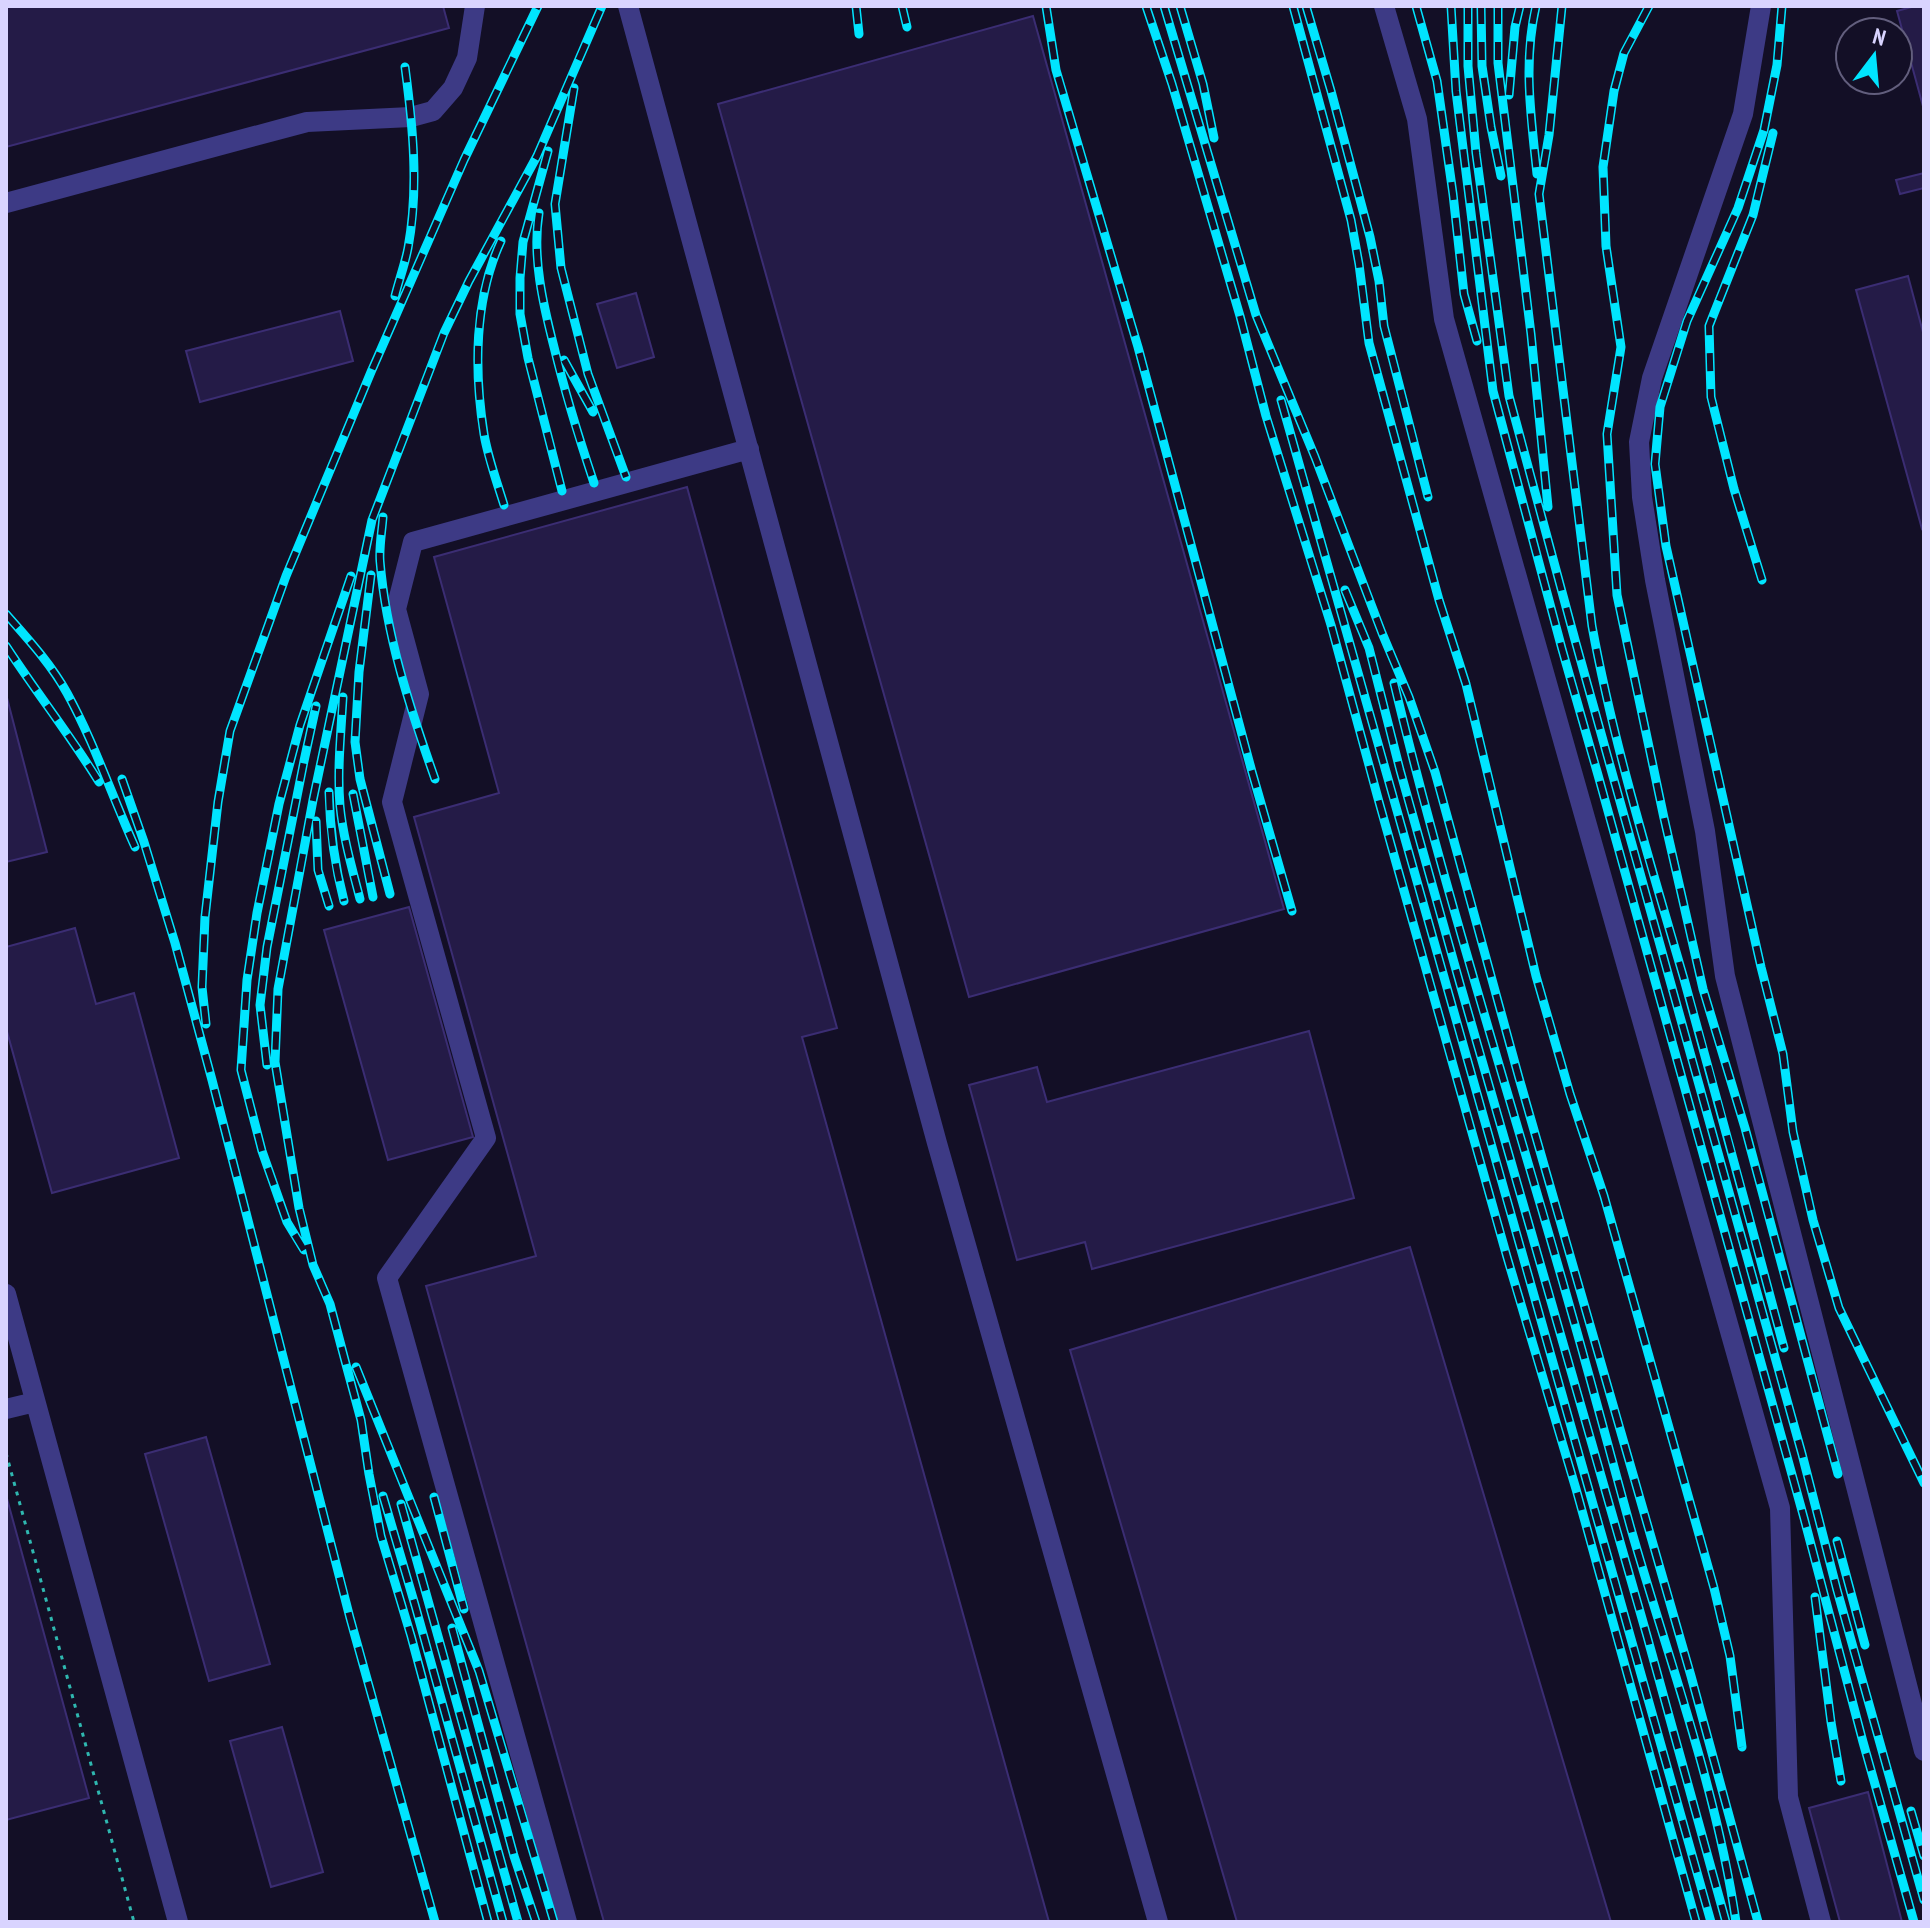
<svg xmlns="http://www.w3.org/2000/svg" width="1930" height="1928" font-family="'PT Sans Narrow',sans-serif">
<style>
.building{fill:#241b47;stroke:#3b2d73;stroke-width:2}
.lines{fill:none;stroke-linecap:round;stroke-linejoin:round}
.path{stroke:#2fb8b0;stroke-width:3;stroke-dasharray:4 6;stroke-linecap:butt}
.minor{stroke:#3d3a85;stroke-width:20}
.rail-casing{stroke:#00e5ff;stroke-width:9}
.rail{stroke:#130f26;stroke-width:6;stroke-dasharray:18;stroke-linecap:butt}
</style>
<rect width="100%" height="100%" fill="#130f26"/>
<path class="building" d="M6,6h437l6,22 -443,119z
M1915,6h9v104l-27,-99z
M1033,16l251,893 -315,88 -251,-893z
M1924,173v15l-24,6 -4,-14z
M1908,276l16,60v192l-2,1 -66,-239z
M636,293l18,64 -37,11 -20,-64z
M340,311l13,50 -153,41 -14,-51z
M687,487l150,541 -35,9 247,885h-445l-178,-636 110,-30 -122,-439 85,-24 -65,-236z
M6,694l41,158 -41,10z
M409,907l64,230 -85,23 -64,-230z
M75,928l21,76 38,-11 45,165 -127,35 -46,-165v-81z
M1309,1031l45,167 -262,71 -7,-27 -68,18 -48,-175 68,-18 10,35z
M1410,1247l201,675h-374l-167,-572z
M206,1437l64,227 -61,17 -64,-227z
M6,1495l83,303 -83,22z
M282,1727l41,145 -52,15 -41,-146z
M1868,1792l34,130h-62l-31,-114z"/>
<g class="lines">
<path class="path" d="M6,1453l128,469"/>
<path class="minor" d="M628,6l309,1137 221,779
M1384,6l33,113 27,200 336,1189 8,289 33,125
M1761,6l-18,108 -91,264 -13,64 3,55 13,83 50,251 20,145 199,775
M6,203l301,-81 104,-5 22,-6 20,-23 14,-30 8,-52
M6,1294l172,628
M6,1409l29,-7
M567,1922l-180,-644 99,-140 -94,-336 27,-108 -23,-85 17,-67 336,-93"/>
<g class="rail-casing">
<path id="rail" d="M856,6l3,28
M902,6l5,21
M1046,6l10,64 82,277 114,425 40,139
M1146,6l26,78 68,232 26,100 65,209 48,177 128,455 69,232 120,433
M1164,6l92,309 59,142 67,176 27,64 26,75 84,306 172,598 67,246
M1180,6l23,78 11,54
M1293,6l58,214 8,44 10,79 70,257 27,84 70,292 34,118 34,102 110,392 16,68 12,91
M1306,6l25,85 39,146 9,44 5,45 44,171
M1416,6l21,75 16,113 11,100 13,47
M1451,6l5,85 37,300 69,258 36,126 206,743 59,224 51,180
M1468,6v60l8,87 33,243 66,244 227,814 35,136 87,310
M1481,6l1,60 9,61 10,49
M1498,6v57l33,271 17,173
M1536,6c-13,56 -5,111 1,168
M1562,6l-13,129 -10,59 53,432c22,120 58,236 92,353 34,122 67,246 100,369
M1649,6l-25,47 -10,38 -11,76 3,79 15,101 -14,87 10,161 47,223 39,171 42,139 93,346
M1782,6l-5,59 -13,65 -26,78 -51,113 -27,86 -5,57 11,82 95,421 22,87 10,78 20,88 26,88 85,175
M574,88l-19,116 6,64 27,106 38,103
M1509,95l6,-68 5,-21
M548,151l-25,91 -3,36v36l8,44 34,133
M539,213c-7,44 4,91 15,134 11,46 25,91 40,136
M501,241c-27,58 -27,130 -17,193 4,24 13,48 20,71
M395,296c4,-16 10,-32 13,-48 11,-60 5,-121 -3,-181
M564,360l29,52
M1281,400l430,1522
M383,517c-1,14 -4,30 -3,44 6,75 30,147 55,218
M371,575l-12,97 -4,70 5,37 30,115
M1762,580l-28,-91 -23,-92 -2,-71 44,-111 20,-82
M1345,590l24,58 31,122 60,214 187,652 79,286
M6,614c22,25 45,50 61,79 27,49 45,103 68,154
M6,646c30,46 64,89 93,136
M1394,683c51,212 118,419 177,628 21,73 40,146 60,218 37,129 86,261 105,393
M343,697c-2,36 -6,73 -3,109 3,31 12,62 20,93
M122,779l22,63 31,101 37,137 138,538 85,304
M329,792c1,39 5,71 15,109
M353,794l20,103
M316,821l2,49 11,36
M206,1024l-4,-37 3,-70 13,-115 12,-71 56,-155 85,-204 93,-212 74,-154
M267,1065l-7,-60 7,-58 37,-186 12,-55
M304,1250l-17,-28 -25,-71 -21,-81 6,-90 10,-67 22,-109 21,-79 51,-149
M356,1367l123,304 75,251
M383,1496l32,109 88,317
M434,1497l30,112
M401,1504l117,418
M1837,1541l28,104
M1815,1597l16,125 10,59
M452,1628l62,228 22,66
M1911,1811l13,45
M488,1922l-77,-286 -30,-100 -12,-62 -8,-54 -14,-52 -17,-64 -17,-39 -14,-57 -24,-146 3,-73 35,-189 59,-280 72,-187 25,-52 68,-125 65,-150"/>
</g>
<use href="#rail" class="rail"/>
</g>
<rect width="1930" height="1928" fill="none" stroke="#d9d4ff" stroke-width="16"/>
<g transform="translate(1874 56) rotate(16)"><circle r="38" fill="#130f26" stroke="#625e7d" stroke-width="2"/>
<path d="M0-6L14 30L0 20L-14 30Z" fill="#00e5ff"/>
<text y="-12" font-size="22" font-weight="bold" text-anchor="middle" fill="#d9d4ff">N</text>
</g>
</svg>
